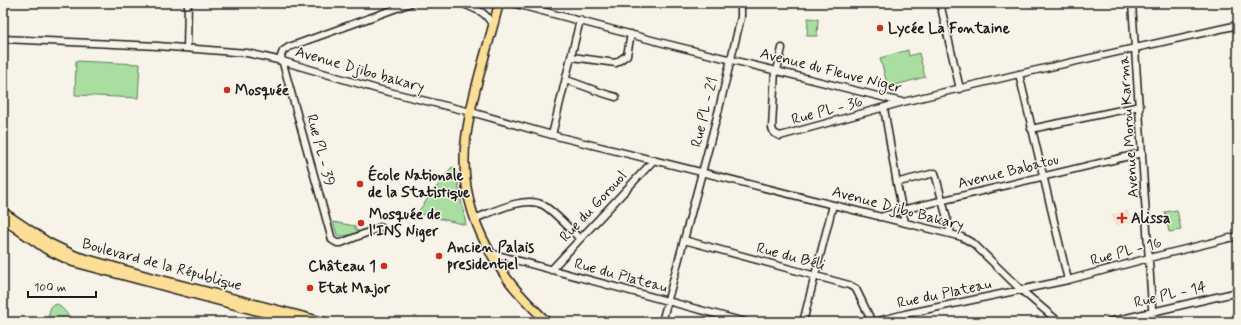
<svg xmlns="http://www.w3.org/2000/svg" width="1241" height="325" font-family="Mynerve,sans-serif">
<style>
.built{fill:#f0ddd0}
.green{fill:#a9dea1;stroke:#627d5e}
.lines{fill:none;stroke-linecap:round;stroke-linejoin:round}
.minor-casing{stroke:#1c1c1c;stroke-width:9}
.major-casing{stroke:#1c1c1c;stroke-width:11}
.minor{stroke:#f7f3e8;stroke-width:6}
.major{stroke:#fcde96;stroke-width:8}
.poi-dot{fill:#c8321e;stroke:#f7f3e8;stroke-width:1.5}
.labels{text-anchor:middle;stroke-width:3;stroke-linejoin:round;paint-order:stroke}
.poi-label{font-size:15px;font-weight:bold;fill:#1c1c1c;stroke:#f7f3e8;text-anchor:start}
.street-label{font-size:15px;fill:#1c1c1c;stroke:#f7f3e8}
</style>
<rect width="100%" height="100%" fill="#f7f3e8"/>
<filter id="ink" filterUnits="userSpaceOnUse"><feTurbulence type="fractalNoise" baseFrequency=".025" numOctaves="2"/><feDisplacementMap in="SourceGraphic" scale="8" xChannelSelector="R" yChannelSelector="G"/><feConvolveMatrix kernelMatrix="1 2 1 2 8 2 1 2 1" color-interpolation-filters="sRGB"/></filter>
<g filter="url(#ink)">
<path class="built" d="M1128,210l3,12 -16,4 -3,-12 12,-1v-2z"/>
<path class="green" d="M808,18l10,1 -1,17h-10z
M908,50l1,6 10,-3 6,24 -37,10 -8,-29z
M76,61l64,3 -2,34 -63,-3z
M454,167l1,1 11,57 -49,-12 34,-45z
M1177,210l4,20 -12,2 -4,-20z
M333,222l22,4v3l6,4 -18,3 -6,-1z
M58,304c6,6 12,14 19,18h-30l4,-16z"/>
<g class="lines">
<g class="minor-casing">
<path id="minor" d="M462,3c15,8 22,6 31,23
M512,3l155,41 235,58
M940,3l20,86
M1132,3l21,319
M3,39l155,7 89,7 35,8 95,28 94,23 81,23 410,102 12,7 46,45 39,33
M187,48l1,-45
M572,57l44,6 11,-8 4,-21
M775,70l-3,58 2,5 6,3 123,-34 116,-28 219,-49
M777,71l5,-23
M1019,74l49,206
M566,80c17,5 33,13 50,17
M884,108l13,76
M1031,129l109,-23
M552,135l28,-115
M880,217l22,-7 240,-57
M474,219c19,-7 51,-24 69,-14 12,7 27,24 37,34
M905,223l-8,-39 2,-2 36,-9 16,61
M381,227l-40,16h-4l-5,-3 -51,-184 2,-5 6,-4 122,-44
M684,240l165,45 7,4 16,33
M490,253l255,69
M551,270l103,-110
M662,322l57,-213 22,-92v-14
M803,322l30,-117
M874,322l31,-8 163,-34 81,-22 89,-22
M1109,322l129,-30"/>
</g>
<g class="major-casing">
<path id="major" d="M499,3c-11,45 -27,89 -33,135 -7,51 11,99 40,139 12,17 27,31 41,45
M3,212l46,31 27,13 74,21 174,45
M3,219l43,30 27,13 226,60"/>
</g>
<use href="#minor" class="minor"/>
<use href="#major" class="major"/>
</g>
</g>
<g class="poi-dot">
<circle cx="880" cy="28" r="4"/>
<circle cx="227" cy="90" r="4"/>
<circle cx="360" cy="184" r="4"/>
<path d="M1120 212h4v4h4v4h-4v4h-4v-4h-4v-4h4z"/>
<circle cx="361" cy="223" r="4"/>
<circle cx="439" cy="256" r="4"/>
<circle cx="384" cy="266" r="4"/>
<circle cx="310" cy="288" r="4"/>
</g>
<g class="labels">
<g class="poi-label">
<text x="888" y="33">Lycée La Fontaine</text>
<text x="235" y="95">Mosquée</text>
<text x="368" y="180">École Nationale<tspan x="368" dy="17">de la Statistique</tspan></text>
<text x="369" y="219">Mosquée de<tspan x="369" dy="17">l'INS Niger</tspan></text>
<text x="1131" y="223">Alissa</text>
<text x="447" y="252">Ancien Palais<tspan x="447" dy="17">presidentiel</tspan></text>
<text x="376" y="271" text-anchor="end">Château 1</text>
<text x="318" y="293">Etat Major</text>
</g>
<g class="street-label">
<text transform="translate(360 69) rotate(16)" y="5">Avenue Djibo bakary</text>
<text transform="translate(831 70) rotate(14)" y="5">Avenue du Fleuve Niger</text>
<text transform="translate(827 110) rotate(-15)" y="5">Rue PL - 36</text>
<text transform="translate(704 112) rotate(-76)" y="5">Rue PL - 21</text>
<text transform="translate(1128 127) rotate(-94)" y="5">Avenue Morou Karma</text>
<text transform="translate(321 150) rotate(75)" y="5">Rue PL - 39</text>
<text transform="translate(1008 171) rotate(-14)" y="5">Avenue Babatou</text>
<text transform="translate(593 206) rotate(-47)" y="5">Rue du Gorouol</text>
<text transform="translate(898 208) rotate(15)" y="5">Avenue Djibo Bakary</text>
<text transform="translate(1126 251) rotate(-15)" y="5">Rue PL - 16</text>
<text transform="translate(791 256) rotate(15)" y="5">Rue du Béli</text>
<text transform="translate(162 264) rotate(15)" y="5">Boulevard de la République</text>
<text transform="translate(621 275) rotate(15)" y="5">Rue du Plateau</text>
<text transform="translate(944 293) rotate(-12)" y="5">Rue du Plateau</text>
<text transform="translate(1170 294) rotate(-13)" y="5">Rue PL - 14</text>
</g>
</g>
<rect width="1241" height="325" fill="none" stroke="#f7f3e8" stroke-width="16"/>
<rect x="8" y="8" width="1225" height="309" fill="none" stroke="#1c1c1c" stroke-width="1.5" filter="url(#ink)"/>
<path d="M28 291v6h68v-6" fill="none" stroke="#1c1c1c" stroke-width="2"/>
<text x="34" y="291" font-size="12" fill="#1c1c1c" stroke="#f7f3e8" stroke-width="3" paint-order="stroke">100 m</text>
</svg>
